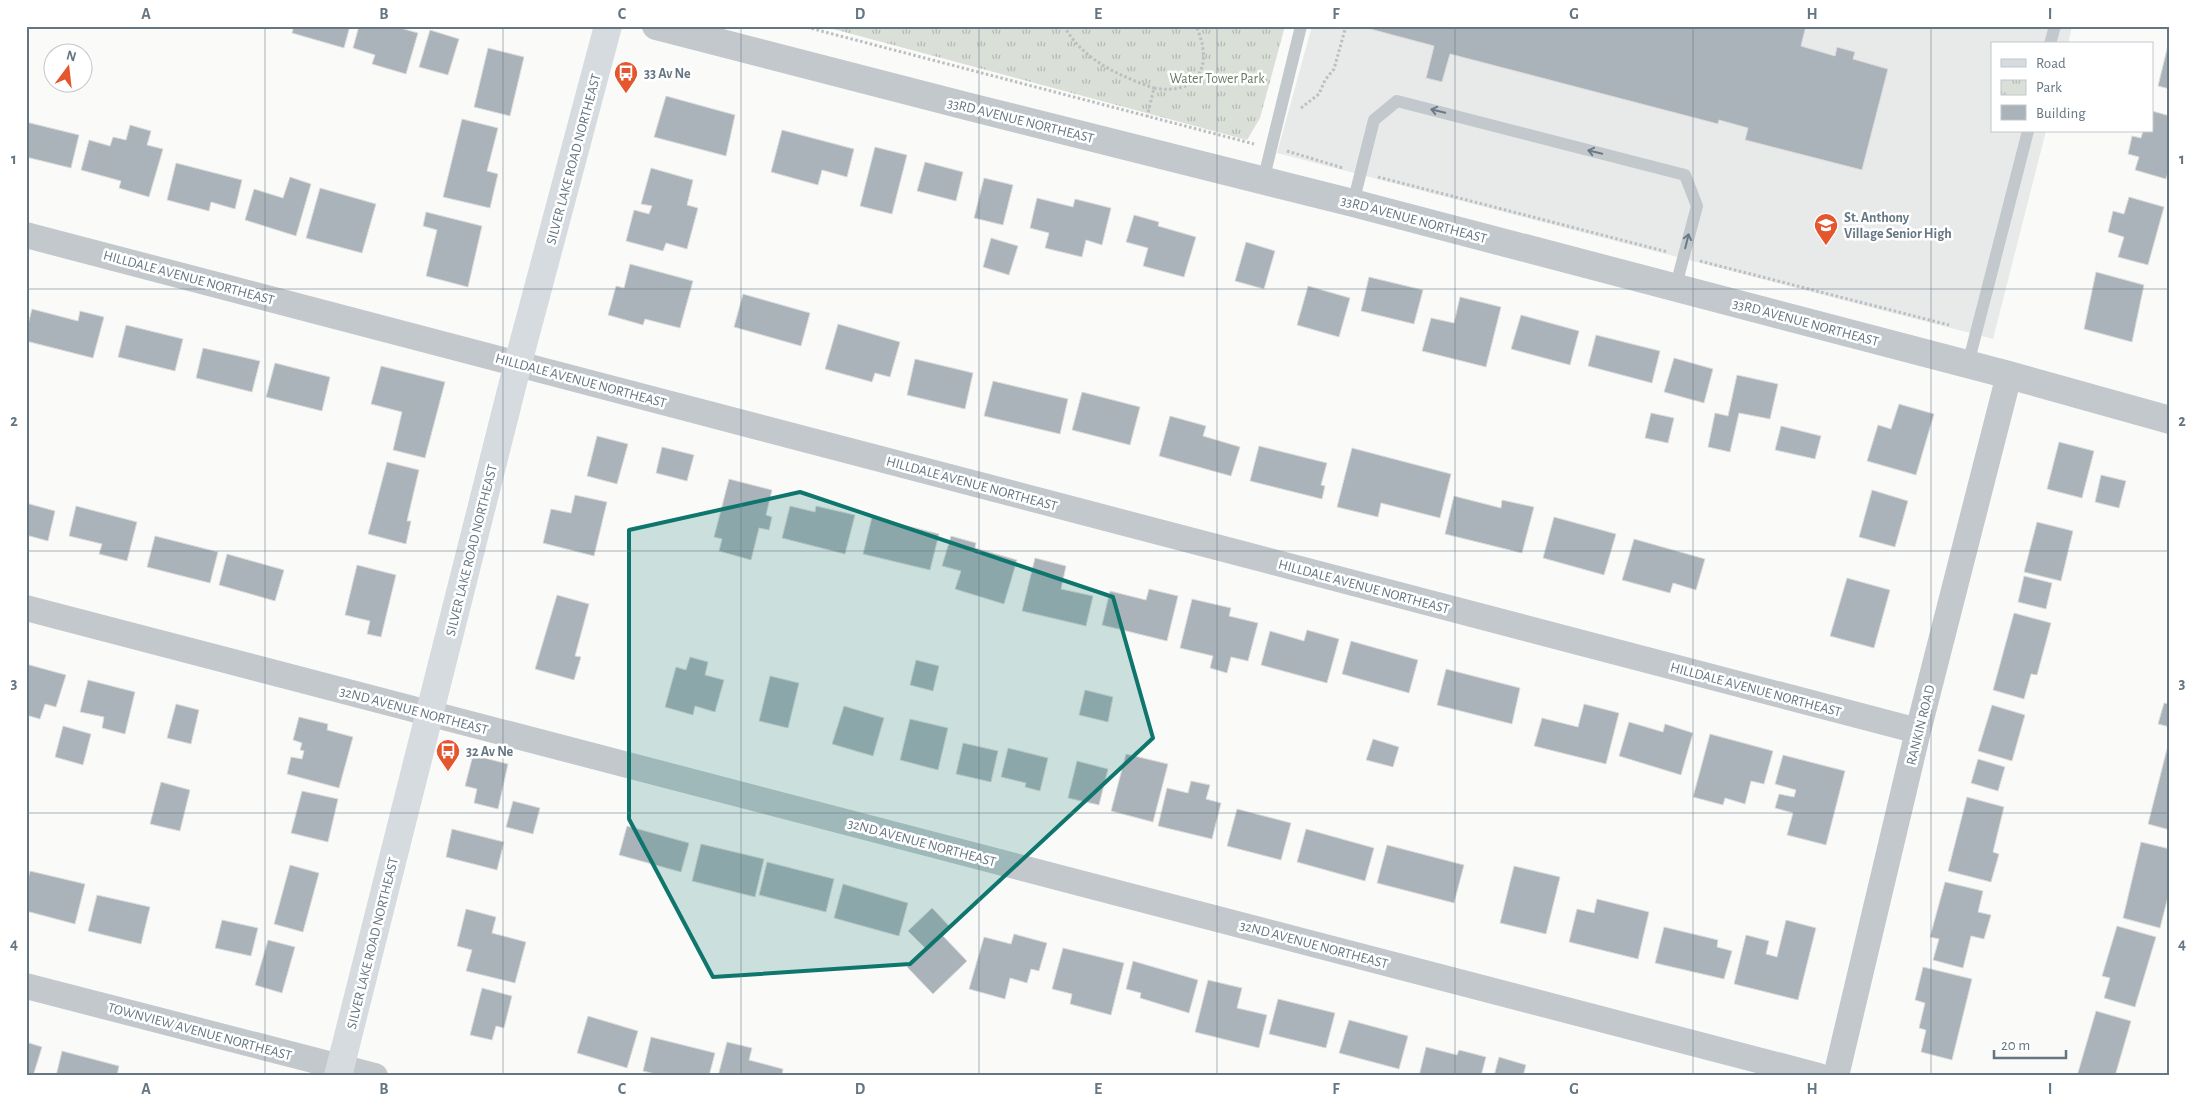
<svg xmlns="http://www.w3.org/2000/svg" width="2196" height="1102" font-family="'Alegreya Sans',sans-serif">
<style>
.built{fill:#e8e9e9}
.park{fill:url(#park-tufts)}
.building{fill:#aab3b9;stroke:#dcdcda}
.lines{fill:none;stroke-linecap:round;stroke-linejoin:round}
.path{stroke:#bbbfc2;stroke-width:3;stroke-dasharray:2.5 2.5;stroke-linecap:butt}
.service{stroke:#c3c8cc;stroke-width:12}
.minor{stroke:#c3c8cc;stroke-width:26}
.tertiary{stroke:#c3c8cc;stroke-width:28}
.secondary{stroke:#d6dbdf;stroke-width:28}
.oneway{stroke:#6a7a87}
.marked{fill:#0f766e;fill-opacity:0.2;stroke:#0f766e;stroke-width:4;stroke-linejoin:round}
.grid{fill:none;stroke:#657683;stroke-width:1;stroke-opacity:0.55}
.labels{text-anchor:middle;stroke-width:5;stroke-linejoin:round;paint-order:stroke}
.poi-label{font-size:14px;font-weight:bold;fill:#657683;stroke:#fff;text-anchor:start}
.park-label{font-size:14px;fill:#687a64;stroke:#fff}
.street-label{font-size:14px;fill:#657683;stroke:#fff}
.neatline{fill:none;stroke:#657683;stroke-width:2}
.grid-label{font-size:16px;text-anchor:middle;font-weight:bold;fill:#657683}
</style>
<defs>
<pattern id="park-tufts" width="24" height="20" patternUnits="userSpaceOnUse" patternTransform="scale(1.25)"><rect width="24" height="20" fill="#dadfd7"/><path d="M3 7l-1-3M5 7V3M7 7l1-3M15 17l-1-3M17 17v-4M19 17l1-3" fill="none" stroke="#b4b9b4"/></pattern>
</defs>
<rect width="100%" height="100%" fill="#fafaf8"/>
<path class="built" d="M1312,26h760l-4,18h-76v87h54l-53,208 -716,-186z"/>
<path class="park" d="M822,26h463l-25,92 -13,22z"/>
<path class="building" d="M294,26h56l-6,22 -52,-15z
M359,26h34l25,7 -12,41 -34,-10 3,-9 -22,-7z
M1359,26h447l-5,20 34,10 2,-9 18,5 -2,7 35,10 -26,101 -117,-30 3,-12 -29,-8 -1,4 -268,-70 -8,28 -16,-4 8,-32z
M430,30l29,9 -11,36 -29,-8z
M2170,37v52l-12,-3z
M488,48l36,9 -14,59 -36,-9z
M666,96l69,19 -9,41 -72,-19z
M2152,111l18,5v50l-4,13 -31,-9 4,-13 -11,-3 4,-18 9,2 2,-7h9z
M462,119l36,9 -11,43 11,3 -8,34 -47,-11z
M26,122l53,13 -8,33 -45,-11z
M130,125l21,6 -4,14 16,4 -14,48 -30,-9 2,-7 -40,-11 8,-30 21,6 3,-9 13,3z
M782,130l72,19 -7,28 -25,-7 -4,15 -47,-13z
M875,147l32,8 -15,59 -32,-8z
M925,162l38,10 -7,29 -39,-10z
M176,163l66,17 -7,29 -24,-7 -2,9 -42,-11z
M651,168l42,12 -6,25 11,3 -11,41 -21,-6 -3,8 -37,-10 8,-31 15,4 3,-8 -11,-2z
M290,177l21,7 -15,52 -51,-16 9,-31 29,9z
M984,178l29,7 -10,40 -29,-7z
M320,188l56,16 -14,49 -56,-15z
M2129,197l35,10 -16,58 -30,-8 6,-20 -16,-5 5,-21 11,3z
M1037,198l36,9 2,-8 36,9 -9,37 -16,-5 -4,17 -37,-9 4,-15 -19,-5z
M426,212l56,14 -14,61 -42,-11 11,-46 -14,-4z
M1134,215l25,7 -1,4 38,11 -12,40 -41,-11 5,-18 -22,-6z
M991,238l27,8 -9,29 -26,-8z
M1246,242l29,9 -11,38 -29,-8z
M630,264l63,17 -13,47 -35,-9 -2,6 -35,-10 8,-29 8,2z
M2096,272l48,13 -12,57 -48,-13z
M1369,277l54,13 -9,34 -53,-13z
M1308,286l42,12 -11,39 -42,-12z
M743,294l67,19 -9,33 -67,-19z
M1460,297l41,10 -15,60 -64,-16 9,-33 23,5z
M32,309l46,12 2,-10 24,6 -11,41 -67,-17v-9z
M1521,315l58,16 -9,34 -59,-16z
M838,324l62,18 -10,35 -15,-4 -3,9 -47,-13z
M126,325l57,14 -8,32 -57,-14z
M1596,335l64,16 -8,32 -64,-17z
M203,348l57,13 -8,31 -56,-14z
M1674,358l39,11 -9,34 -40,-11z
M915,359l58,14 -8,36 -58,-14z
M275,363l55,14 -8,34 -56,-14z
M381,366l64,16 -20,76 -32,-8 9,-38 -31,-8z
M1737,375l41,9 -8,35 -31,-6 -9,39 -22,-5 7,-34 13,3z
M993,381l75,18 -8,35 -76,-18z
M1082,392l58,15 -10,38 -58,-15z
M1899,404l35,10 -18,61 -49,-14 11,-36 13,4z
M1651,413l23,5 -6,25 -23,-5z
M1170,416l36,10 -3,10 37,11 -9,29 -72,-20z
M1781,426l40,10 -6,23 -40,-9z
M597,436l31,8 -11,40 -30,-8z
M2059,442l35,9 -12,47 -35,-9z
M1259,446l68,17 -6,22 4,1 -3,13 -72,-18z
M662,447l32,8 -7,26 -31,-8z
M1352,448l99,26 -11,44 -59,-15 -3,14 -41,-10z
M387,462l32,8 -12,51h4l-5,23 -38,-10z
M2101,475l25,6 -7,27 -24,-6z
M729,479l43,11 -6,25 6,2 -3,13 -10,-2 -8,32 -32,-9 3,-12 -8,-2z
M1872,490l36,11 -13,46 -36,-10z
M575,495l32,7 -13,54 -51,-13 8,-34 20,4z
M1454,496l47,12 1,-8 32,7 -12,46 -77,-19z
M26,503l29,8 -7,30 -22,-6z
M76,506l61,16 -10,39 -28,-7 3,-10 -33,-8z
M790,506l25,6 1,-6 39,9 -10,39 -63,-16z
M872,517l67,17 -9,36 -67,-16z
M1554,517l62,17 -12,41 -61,-17z
M2037,522l36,9 -12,50 -37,-9z
M155,536l63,16 -8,31 -63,-16z
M951,536l25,7 -1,5 42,12 -13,44 -49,-15 6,-18 -19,-5z
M1634,539l71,20 -9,31 -23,-7 -3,10 -48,-13z
M227,554l57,16 -9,31 -56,-16z
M1035,558l31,8 -5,23 32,7 -7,30 -64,-15z
M357,565l39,10 -15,62 -14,-3 3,-13 -25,-6z
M2024,576l28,7 -6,26 -28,-7z
M1847,578l43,12 -16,58 -44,-12z
M1149,589l29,7 -11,45 -65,-16 8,-34 36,9z
M557,595l32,9 -14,52 6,1 -7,23 -39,-11z
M1192,599l39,9 -2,8 29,7 -10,38 -17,-4 -4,16 -17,-5 3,-12 -33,-8z
M2014,613l37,10 -14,52 -6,-1 -7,25 -31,-9z
M1307,630l32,9 -12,44 -66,-18 9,-34 34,10z
M1351,641l67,19 -9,33 -67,-19z
M690,657l18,5 -3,13 19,5 -9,32 -20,-6 -2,9 -28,-8 11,-40 10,3z
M916,660l23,6 -6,25 -23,-6z
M26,664l40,11 -10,32 -11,-3 -5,15 -14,-4z
M1446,669l74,19 -8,36 -75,-19z
M770,676l29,7 -11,45 -29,-7z
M88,680l47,12 -10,42 -23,-6 2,-11 -24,-5z
M1085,690l28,7 -5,25 -29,-7z
M2164,703l6,1v23l-12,-3z
M176,704l23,6 -8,34 -24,-6z
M1584,704l35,9 -13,51 -72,-18 8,-28 36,9z
M1992,705l33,10 -13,46 -34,-10z
M844,706l40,12 -11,38 -41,-12z
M299,717l29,7 -1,6 26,7 -14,51 -52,-14 4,-17 11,2 2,-8 -4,-1 2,-7 -9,-3z
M910,719l38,9 -10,42 -38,-10z
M1629,722l34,10 2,-8 28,9 -12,42 -62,-19z
M63,726l28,8 -8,31 -28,-8z
M1710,734l63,17 -9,33 -13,-3 -6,23 -20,-6 -2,7 -30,-8z
M1373,739l26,8 -6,20 -27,-7z
M963,743l35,8 -7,31 -35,-8z
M1008,748l40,10 -8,33 -15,-4 1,-4 -25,-6z
M2167,749l3,1v80l-22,-6z
M1126,754l42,10 -15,58 -42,-11z
M473,755l35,9 -10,45 -24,-6 3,-14 -12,-3z
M1783,755l62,16 -19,74 -39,-10 6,-22 -18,-5 4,-14 15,3 2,-7 -21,-6z
M1978,759l27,8 -7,24 -27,-8z
M1077,761l31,8 -9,36 -31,-7z
M1191,781l19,4 -4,14 15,4 -9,36 -54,-13 9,-38 21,5z
M161,782l29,8 -10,41 -30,-7z
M302,791l36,8 -10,43 -37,-9z
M1967,797l37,10 -11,45 6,2 -8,28 -43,-11z
M513,801l27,7 -7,26 -27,-7z
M1237,809l54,14 -10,37 -54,-14z
M627,826l62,17 -8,29 -62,-17z
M452,829l52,13 -7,28 -51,-13z
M1306,829l68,19 -9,33 -68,-19z
M2141,842l29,7v40l-10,39 -37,-10z
M701,844l63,15 -9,38 -63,-16z
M1387,845l77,20 -10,38 -77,-20z
M767,862l67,17 -8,33 -67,-17z
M290,865l29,8 -16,59 -29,-8z
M1514,866l46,11 -14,57 -46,-11z
M30,871l55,13 -10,40 -49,-13v-24z
M1945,882l38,9 -5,21 13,3 -7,24 -13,-3 -8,32 -30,-8 6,-21 -9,-2z
M843,884l65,19 -9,33 -65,-18z
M97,895l53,12 -9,37 -53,-13z
M1597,899l52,13 -11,47 -69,-17 8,-33 17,4z
M932,908l19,20 -8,8 24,25 -34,33 -26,-27 19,-18 -18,-18z
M466,909l30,8 -4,16 34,9 -11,41 -49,-12 6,-21 -15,-4z
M222,920l36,8 -7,28 -36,-8z
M1786,920l30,8 -18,72 -64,-16 12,-49 23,6 -3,13 11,3z
M2117,926l39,11 -21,70 -31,-9 6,-20 -8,-2z
M1664,927l54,13 -1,7 15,4 -8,28 -69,-16z
M1014,934l33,9 -8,28 -8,-2 -4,14 -17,-5 -5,21 -36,-10 15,-52 27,7z
M268,940l27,7 -13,46 -27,-8z
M1063,948l61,15 -13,52 -41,-11 2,-10 -20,-5z
M1133,961l65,19 -9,33 -49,-15 1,-5 -15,-4z
M1923,967l49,12 -20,81 -31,-8 5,-22 -7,-2 6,-25 -10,-3z
M1208,980l34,8 -5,20 30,7 -8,33 -64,-16z
M482,988l30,8 -8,32 -8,-2 -4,14 -22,-5z
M1278,999l57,14 -9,35 -57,-14z
M2096,1011l35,10 -16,55h-38z
M588,1016l50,15 -11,37 -50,-15z
M1349,1020l59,16 -9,33 -60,-16z
M651,1037l64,16 -6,23h-46l-20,-5z
M26,1042l16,5 -9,29h-7z
M727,1042l25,6 -3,12 34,9 -1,7h-64z
M1426,1047l31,8 2,-5 27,7 -5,19h-62z
M62,1051l57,15 -2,10h-61z
M1499,1057l27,8 -3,11h-29z"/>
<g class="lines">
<path class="path" d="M802,26l452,118
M1064,26c19,34 55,50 90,62
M1301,108l18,-14 6,-14 9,-11 12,-43
M1147,117l7,-29c45,8 60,-23 42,-62
M1287,151l56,17
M1378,177l290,75
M1700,261l249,64"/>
<path class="service" d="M2050,44l5,-18
M1263,181l38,-155
M1353,203l21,-83 23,-19 288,74 12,31 -22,83
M1968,364l60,-233"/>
<path class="minor" d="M26,235l1892,496
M26,608l1793,468
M26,986l349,90
M1836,1076l82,-345 91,-356"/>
<path class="tertiary" d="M656,26l314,81 383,96 656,172 161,45"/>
<path class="secondary" d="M338,1076l180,-713 90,-337"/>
</g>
<defs><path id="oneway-shaft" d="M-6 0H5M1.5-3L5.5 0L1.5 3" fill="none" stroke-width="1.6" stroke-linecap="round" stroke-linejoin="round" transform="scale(1.25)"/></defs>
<g class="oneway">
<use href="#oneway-shaft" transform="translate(1438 111) rotate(-166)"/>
<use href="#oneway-shaft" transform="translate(1595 152) rotate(-166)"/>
<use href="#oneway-shaft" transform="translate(1687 241) rotate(-76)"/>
</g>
<path class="marked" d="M800,492l313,105 40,141 -243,226 -197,13 -84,-158v-289z"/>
<path class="grid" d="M265,26v1050M503,26v1050M741,26v1050M979,26v1050M1217,26v1050M1455,26v1050M1693,26v1050M1931,26v1050M26,289h2144M26,551h2144M26,813h2144"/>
<defs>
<g id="bus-pin" transform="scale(1.25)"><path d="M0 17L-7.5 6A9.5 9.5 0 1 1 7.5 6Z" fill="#e4572e" stroke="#fff"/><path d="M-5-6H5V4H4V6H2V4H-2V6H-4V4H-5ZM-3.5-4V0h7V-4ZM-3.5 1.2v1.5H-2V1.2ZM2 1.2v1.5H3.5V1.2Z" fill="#fff"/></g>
<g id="school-pin" transform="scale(1.25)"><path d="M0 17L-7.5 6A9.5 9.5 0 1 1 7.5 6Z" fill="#e4572e" stroke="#fff"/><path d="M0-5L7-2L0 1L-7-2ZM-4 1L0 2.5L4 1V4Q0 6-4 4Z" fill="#fff"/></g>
</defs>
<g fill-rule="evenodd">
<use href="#bus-pin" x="626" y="73"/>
<use href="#school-pin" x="1826" y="225"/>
<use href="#bus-pin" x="448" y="751"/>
</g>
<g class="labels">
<g class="poi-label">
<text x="644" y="78">33 Av Ne</text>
<text x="1844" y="222">St. Anthony<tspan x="1844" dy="16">Village Senior High</tspan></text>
<text x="466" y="756">32 Av Ne</text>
</g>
<g class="park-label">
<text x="1217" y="83">Water Tower Park</text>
</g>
<g class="street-label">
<text transform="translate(1021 120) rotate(14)" y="5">33RD AVENUE NORTHEAST</text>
<text transform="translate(573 159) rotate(-75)" y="5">SILVER LAKE ROAD NORTHEAST</text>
<text transform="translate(1414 219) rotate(15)" y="5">33RD AVENUE NORTHEAST</text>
<text transform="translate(189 277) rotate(15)" y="5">HILLDALE AVENUE NORTHEAST</text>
<text transform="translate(1806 322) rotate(15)" y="5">33RD AVENUE NORTHEAST</text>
<text transform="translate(581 380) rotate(15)" y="5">HILLDALE AVENUE NORTHEAST</text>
<text transform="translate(972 483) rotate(15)" y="5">HILLDALE AVENUE NORTHEAST</text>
<text transform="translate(471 550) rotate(-76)" y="5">SILVER LAKE ROAD NORTHEAST</text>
<text transform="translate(1364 586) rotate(15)" y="5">HILLDALE AVENUE NORTHEAST</text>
<text transform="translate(1756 689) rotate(15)" y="5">HILLDALE AVENUE NORTHEAST</text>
<text transform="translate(414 710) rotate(15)" y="5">32ND AVENUE NORTHEAST</text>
<text transform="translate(1920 725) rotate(-76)" y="5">RANKIN ROAD</text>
<text transform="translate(922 842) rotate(15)" y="5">32ND AVENUE NORTHEAST</text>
<text transform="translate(372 943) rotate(-76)" y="5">SILVER LAKE ROAD NORTHEAST</text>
<text transform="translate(1314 944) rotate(15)" y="5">32ND AVENUE NORTHEAST</text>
<text transform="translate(200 1031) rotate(15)" y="5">TOWNVIEW AVENUE NORTHEAST</text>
</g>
</g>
<rect width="2196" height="1102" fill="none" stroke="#ffffff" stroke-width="55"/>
<rect x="1991" y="42" width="162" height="90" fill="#ffffff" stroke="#c1c8cd"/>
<rect x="2001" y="59" width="25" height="8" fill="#d6dbdf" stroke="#c1c8cd"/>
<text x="2036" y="68" font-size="15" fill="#657683">Road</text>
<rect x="2001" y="80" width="25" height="15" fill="url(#park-tufts)" stroke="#c1c8cd"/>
<text x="2036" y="92" font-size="15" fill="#657683">Park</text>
<rect x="2001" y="105" width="25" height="15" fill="#aab3b9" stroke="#c1c8cd"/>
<text x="2036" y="118" font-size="15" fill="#657683">Building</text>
<g transform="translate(68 68) rotate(15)"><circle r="24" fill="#ffffff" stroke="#c1c8cd"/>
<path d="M0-4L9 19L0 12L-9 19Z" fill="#e4572e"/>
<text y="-8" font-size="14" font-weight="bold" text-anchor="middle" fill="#657683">N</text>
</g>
<path d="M1994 1050v8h72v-8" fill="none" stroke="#657683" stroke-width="2.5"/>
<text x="2001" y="1050" font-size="15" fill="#657683" stroke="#ffffff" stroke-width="4" paint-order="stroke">20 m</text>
<rect x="28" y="28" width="2140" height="1046" class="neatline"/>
<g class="grid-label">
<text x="146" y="19">A</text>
<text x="384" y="19">B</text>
<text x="622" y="19">C</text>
<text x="860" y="19">D</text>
<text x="1098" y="19">E</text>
<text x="1336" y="19">F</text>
<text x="1574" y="19">G</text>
<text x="1812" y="19">H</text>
<text x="2050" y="19">I</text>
<text x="14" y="164">1</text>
<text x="2182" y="164">1</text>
<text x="14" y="426">2</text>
<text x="2182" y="426">2</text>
<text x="14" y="688">3</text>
<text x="2182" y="688">3</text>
<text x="14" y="949">4</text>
<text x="2182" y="949">4</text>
<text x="146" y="1094">A</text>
<text x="384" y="1094">B</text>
<text x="622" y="1094">C</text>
<text x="860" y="1094">D</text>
<text x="1098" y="1094">E</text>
<text x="1336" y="1094">F</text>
<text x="1574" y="1094">G</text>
<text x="1812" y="1094">H</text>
<text x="2050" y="1094">I</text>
</g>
</svg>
